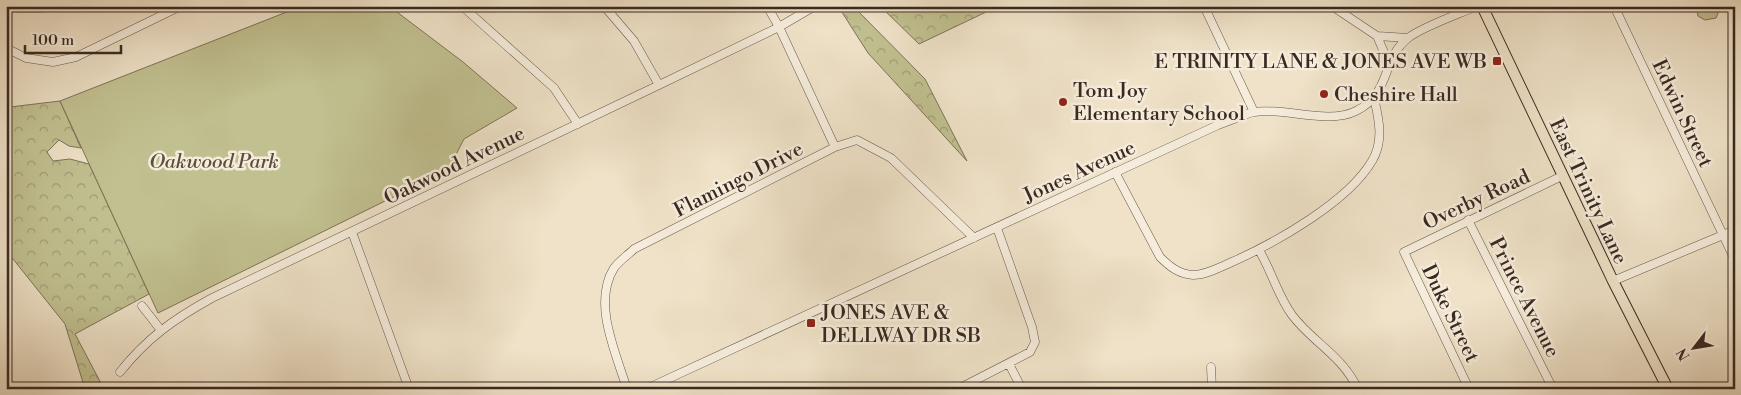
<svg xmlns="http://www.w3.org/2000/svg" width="1741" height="395" font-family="'Libre Bodoni',serif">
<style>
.forest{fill:url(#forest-crowns);stroke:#7d7458}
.park{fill:#c1c090;stroke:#7d7458}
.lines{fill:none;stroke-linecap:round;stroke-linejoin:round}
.minor-casing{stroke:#66574b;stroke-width:9}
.major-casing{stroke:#392921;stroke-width:12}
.minor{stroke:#f5ecdb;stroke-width:8}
.major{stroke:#efe2c8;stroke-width:10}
.poi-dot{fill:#8f2418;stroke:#f5ecdb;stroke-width:2}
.labels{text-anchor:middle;stroke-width:5;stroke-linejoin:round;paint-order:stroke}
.poi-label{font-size:20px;fill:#392921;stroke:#f5ecdb;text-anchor:start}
.street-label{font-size:20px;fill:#392921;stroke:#f5ecdb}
.park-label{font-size:20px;font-style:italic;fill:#5b4f3d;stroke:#f5ecdb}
</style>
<defs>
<pattern id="forest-crowns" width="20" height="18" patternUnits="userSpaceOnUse" patternTransform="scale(1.25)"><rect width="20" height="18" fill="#c1c090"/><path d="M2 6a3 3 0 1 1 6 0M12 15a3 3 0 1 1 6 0" fill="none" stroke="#9e9c75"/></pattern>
</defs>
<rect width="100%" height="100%" fill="#efe2c8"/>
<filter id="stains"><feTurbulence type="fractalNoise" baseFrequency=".004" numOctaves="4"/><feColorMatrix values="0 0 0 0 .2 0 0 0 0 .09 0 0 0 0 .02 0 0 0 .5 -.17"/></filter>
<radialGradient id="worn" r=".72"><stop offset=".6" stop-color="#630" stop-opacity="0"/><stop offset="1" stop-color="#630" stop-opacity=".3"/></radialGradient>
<path class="forest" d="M6,6h51l-13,6h-38z
M838,6h15l72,73 42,82 -99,-108z
M880,6h102l4,6 -67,32z
M60,101l21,47 -12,-2 -10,-6 -12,12 6,9 17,-2 19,5 60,130 -74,40 29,55h-19l-20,-65 -56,-70h-3v-149l4,2z"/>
<path class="park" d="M302,6h87l74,56 54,46 -53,31 -16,31 -290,143 -98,-212z
M1686,6h35l-5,12 -11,2 -7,-4 -2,-9 -5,1z"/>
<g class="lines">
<g class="minor-casing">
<path id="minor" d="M462,6l92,82 24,36
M604,6l30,35 25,44
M767,6l12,21 56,120
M1204,6l50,106
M1332,6l45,30 31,2
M1614,6l121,254
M1733,6l2,4
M1377,36l12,28
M6,48l20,10 27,4 23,-5 105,-51
M1115,172l45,85c10,10 19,17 33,18 13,0 27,-8 39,-13 43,-19 116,-60 140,-101 12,-19 7,-42 2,-63
M1468,220l85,169
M352,232l57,157
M1259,250c12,20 19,46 33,65 21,28 49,39 66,74
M1613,281l122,-51
M142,306l18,23
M1009,364l13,25
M1211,367l1,22
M120,372c27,-34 54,-53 92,-74l447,-213 120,-58 36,-21
M627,389c-11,-36 -35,-86 -13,-121 5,-7 14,-13 20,-19l201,-102 22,-7 34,18 83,80
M646,389l572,-264c12,-4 24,-10 36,-13 31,-5 74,13 102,-1 36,-18 25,-52 52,-73 14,-11 51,-24 69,-32
M958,389l72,-37 5,-10 -3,-15 -35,-99
M1469,389l-65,-137 158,-76"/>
</g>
<g class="major-casing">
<path id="major" d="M1482,6l131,275 55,108"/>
</g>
<use href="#minor" class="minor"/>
<use href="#major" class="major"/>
</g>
<g class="poi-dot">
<rect x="1492" y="56" width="10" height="10" rx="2.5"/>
<circle cx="1324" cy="94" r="5"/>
<circle cx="1063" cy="102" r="5"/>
<rect x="806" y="318" width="10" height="10" rx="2.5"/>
</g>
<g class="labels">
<g class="poi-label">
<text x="1487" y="68" text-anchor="end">E TRINITY LANE &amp; JONES AVE WB</text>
<text x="1073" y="97">Tom Joy<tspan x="1073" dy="23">Elementary School</tspan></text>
<text x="1334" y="101">Cheshire Hall</text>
<text x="821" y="319">JONES AVE &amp;<tspan x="821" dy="23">DELLWAY DR SB</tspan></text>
</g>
<g class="street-label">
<text transform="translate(1683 113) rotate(65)" y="7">Edwin Street</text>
<text transform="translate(454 165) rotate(-26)" y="7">Oakwood Avenue</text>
<text transform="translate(1079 171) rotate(-25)" y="7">Jones Avenue</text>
<text transform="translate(738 179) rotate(-27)" y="7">Flamingo Drive</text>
<text transform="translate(1589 191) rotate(65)" y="7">East Trinity Lane</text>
<text transform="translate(1476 199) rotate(-25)" y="7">Overby Road</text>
<text transform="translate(1525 297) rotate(63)" y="7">Prince Avenue</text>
<text transform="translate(1451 313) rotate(64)" y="7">Duke Street</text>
</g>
<g class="park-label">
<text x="214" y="168">Oakwood Park</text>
</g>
</g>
<rect width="1741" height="395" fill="none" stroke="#efe2c8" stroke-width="25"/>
<rect x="8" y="8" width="1726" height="380" fill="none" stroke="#392921" stroke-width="2.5"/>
<rect x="12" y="12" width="1716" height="370" fill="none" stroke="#392921"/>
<g transform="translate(1694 348) rotate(239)" stroke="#f5ecdb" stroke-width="4" paint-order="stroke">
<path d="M0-4L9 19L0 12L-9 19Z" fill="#392921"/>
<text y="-8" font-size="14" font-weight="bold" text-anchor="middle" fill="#392921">N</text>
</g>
<path d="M25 45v8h96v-8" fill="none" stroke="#392921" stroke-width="2.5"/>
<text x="32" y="45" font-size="15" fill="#392921" stroke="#f5ecdb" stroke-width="4" paint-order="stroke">100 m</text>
<rect width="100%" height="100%" filter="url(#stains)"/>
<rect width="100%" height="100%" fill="url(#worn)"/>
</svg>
